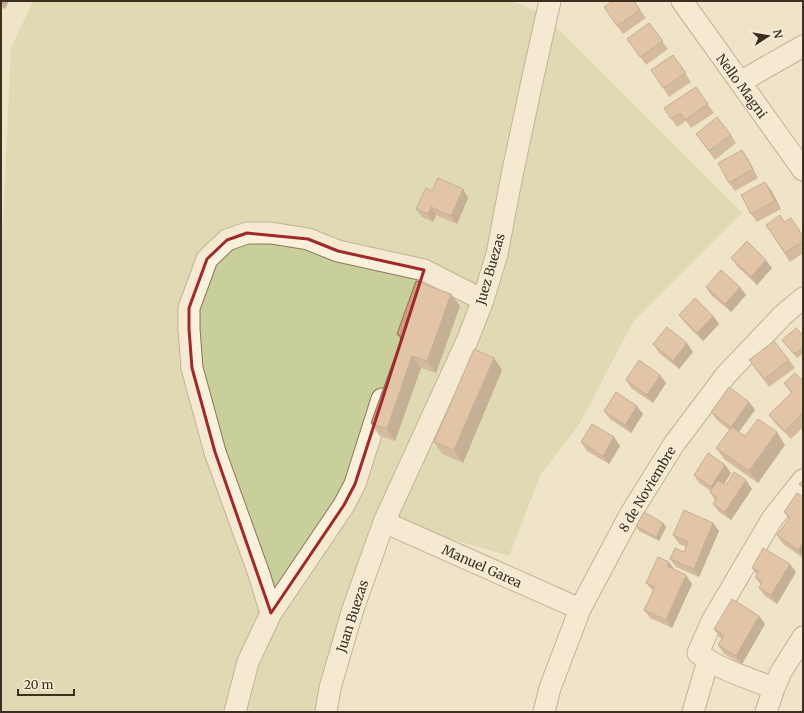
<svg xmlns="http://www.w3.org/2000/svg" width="804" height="713" font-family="Merriweather,serif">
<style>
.green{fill:#c9cf9b}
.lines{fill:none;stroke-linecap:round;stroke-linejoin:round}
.street-casing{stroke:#8d765c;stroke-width:23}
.street{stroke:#faf1dc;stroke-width:21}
.wall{fill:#b2896c}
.shaded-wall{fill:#916f58}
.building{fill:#cf9f7d;stroke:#916f58}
.marked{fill:none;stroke:#9e2a2b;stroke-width:3;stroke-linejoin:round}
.labels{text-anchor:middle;stroke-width:3;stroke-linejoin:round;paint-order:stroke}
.street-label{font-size:13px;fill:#3d2e20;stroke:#f7eed8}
</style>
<rect width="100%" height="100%" fill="#f0e4c8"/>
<path class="green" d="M33,1h480l30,13 199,199 -109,109 -54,103 -38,49 -32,82 -126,-37 -59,193h-323v-449l10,-215z"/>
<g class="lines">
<g class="street-casing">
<path id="street" d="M682,1l121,169
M740,82l63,-36
M384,522l196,87
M271,613l-12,-39 -44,-122 -23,-84 -3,-39v-21l18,-49 20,-19 20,-7h24l37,6 30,12 86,19 59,30
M774,688c-26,-10 -54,-18 -76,-35l14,-32 60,-102 31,-39
M235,712l13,-50 23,-49 73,-108 11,-21 27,-85
M326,712l4,-24 23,-79 31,-87 83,-181 16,-41 14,-46 15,-79 22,-103 16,-71
M544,712l6,-24 30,-79 51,-96 43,-69 52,-69 57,-60 20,-17
M693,712l15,-51
M766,712l8,-24 7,-16 22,-35"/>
</g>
<use href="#street" class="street"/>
</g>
<path class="wall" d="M1,1h8l-4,8 -4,-2z
M634,1l12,17 -23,16 -19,-27z
M649,23l19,26 -22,16 -19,-26z
M673,55l18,27 -22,15 -18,-27z
M696,87l18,26 -23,15 -5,-7 -9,6 -13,-19z
M696,134l35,1 5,8 -21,17z
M748,159l10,19 -23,13 -6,-8z
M463,189l5,9 -11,26 -21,-9 -3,7 -11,-5 -6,-8 16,-18z
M771,190l10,19 -24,13 -6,-8z
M785,222l18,14v17l-13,9 -24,-37z
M731,258l41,10 -15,17 -20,-19z
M706,287l40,8 -15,17 -20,-17z
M451,294l9,12 -24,67 -15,-5 -26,73 -15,-5 -9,-13 30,-83 -4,-6z
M679,315l34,1 6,8 -16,17 -18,-18z
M803,335v19l-6,4 -15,-18z
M653,344l40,8 -14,17 -20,-16z
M494,358l8,12 -39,93 -21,-9 -8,-12z
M789,360l6,8 -26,19 -14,-19z
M626,380l40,3 -13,20 -22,-15z
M803,381v46l-12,12 -16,-16 -6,-8 22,-22 -7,-10z
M749,402l6,8 -16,22 6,4 40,9 -27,38 -33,-23 -9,-12 13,-18 -12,-10 -6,-8z
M604,411l39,3 -12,19 -21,-14z
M581,442l39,4 -11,18 -22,-13z
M725,465l6,8 -7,11 2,1 26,4 -21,31 -12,-8 -6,-8 2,-3 -5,-9 1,-1 -12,-8 -5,-8z
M803,497v61l-20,-14 -6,-9 12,-16 -5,-7z
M713,523l6,8 -20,46 -23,-10 -6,-8 14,-7 2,-5 -7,-3 -6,-9z
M636,526l30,1 -7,14 -20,-10z
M752,568l44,4 -19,32 -12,-8 -6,-8 2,-3 -6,-8 2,-2z
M675,570l17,14 -20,44 -22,-10 -6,-8 9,-19 -7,-8z
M759,616l6,8 -23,40 -18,-10 -6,-9 4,-6 -2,-1 -6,-9z"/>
<path class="shaded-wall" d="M1,1h8l-4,8 -4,-6z
M742,150l6,9 10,19 -5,-9z
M765,182l6,8 10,19 -6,-8z
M463,189l5,9 -11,26 -6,-8z
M431,207l5,8 -3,7 -5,-8z
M766,260l6,8 -15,17 -6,-8z
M740,287l6,8 -15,17 -6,-8z
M451,294l9,12 -24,67 -9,-12z
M713,316l6,8 -16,17 -6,-8z
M687,343l6,9 -14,17 -6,-8z
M412,356l9,12 -26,73 -8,-12z
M494,358l8,12 -39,93 -9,-13z
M660,375l6,8 -13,20 -6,-8z
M749,402l6,8 -19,25 -5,-8z
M637,406l6,8 -12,19 -6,-8z
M777,432l8,13 -27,38 -9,-12z
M614,437l6,9 -11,18 -6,-8z
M725,465l6,8 -14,22 -6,-8z
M746,480l6,9 -21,31 -6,-8z
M663,523l3,4 -7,14 -3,-4z
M713,523l6,8 -20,46 -5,-8z
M803,543v14l-5,-7z
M669,562l6,8 -8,-4z
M790,564l6,8 -19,32 -6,-9z
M686,575l6,9 -20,44 -6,-8z
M759,616l6,8 -23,40 -6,-8z"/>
<path class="building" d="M613,1h21l6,9 -23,16 -13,-19z
M649,23l14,18 -23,16 -13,-18z
M673,55l13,18 -23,15 -12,-18z
M696,87l12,17 -23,16 -5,-7 -9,6 -7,-11z
M717,117l14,18 -22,16 -13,-17z
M742,150l11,19 -24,14 -11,-20z
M438,178l25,11 -12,27 -20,-9 -3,7 -12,-5 10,-21 6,3z
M765,182l10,19 -24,13 -10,-19z
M780,215l4,7 7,-4 12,18v5l-18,12 -19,-28z
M747,241l19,19 -15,17 -20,-19z
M721,270l19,17 -15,17 -19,-17z
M416,281l35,13 -24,67 -15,-5 -25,73 -16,-6 31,-86 -5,-3z
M695,298l18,18 -16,17 -18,-18z
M667,327l20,16 -14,18 -20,-17z
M796,328l7,7v12l-9,7 -12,-14z
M774,341l15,19 -25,19 -15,-19z
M474,349l20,9 -40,92 -20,-8z
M639,360l21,15 -13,20 -21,-15z
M795,373l8,8v32l-18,18 -16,-16 23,-23 -8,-9z
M729,387l20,15 -18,25 -20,-15z
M616,392l21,14 -12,19 -21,-14z
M758,419l19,13 -28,39 -33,-23 16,-21 13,9z
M592,424l22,13 -11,19 -22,-14z
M708,453l17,12 -14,22 -17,-12z
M734,472l12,8 -21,32 -12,-8 4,-6 -7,-6 8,-12 8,5z
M803,480v8l-4,-4z
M797,493l6,4v46l-5,7 -21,-15 13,-18 -6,-5z
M684,510l29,13 -19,46 -24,-10 5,-11 9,4 4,-10 -15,-7z
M644,512l19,11 -7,14 -20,-11z
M763,548l27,16 -19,31 -12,-7 3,-6 -7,-5 4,-6 -7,-3z
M658,557l11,5 -2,4 19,9 -20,45 -22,-10 11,-23 -9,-4z
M732,599l27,17 -23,40 -18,-11 6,-10 -10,-6z"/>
<path d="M0 0H804V713H0ZM247,233l61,6 30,12 86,19 -69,214 -11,21 -73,108 -56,-161 -23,-84 -3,-39v-21l18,-49 20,-19z" fill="#f0e4c8" fill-opacity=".55" fill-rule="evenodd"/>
<path class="marked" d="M247,233l61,6 30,12 86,19 -69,214 -11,21 -73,108 -56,-161 -23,-84 -3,-39v-21l18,-49 20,-19z"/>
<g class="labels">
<g class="street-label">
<text transform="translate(742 86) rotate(54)" y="5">Nello Magni</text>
<text transform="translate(490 269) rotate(-74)" y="5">Juez Buezas</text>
<text transform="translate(647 489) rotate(-59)" y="5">8 de Noviembre</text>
<text transform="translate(482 566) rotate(24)" y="5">Manuel Garea</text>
<text transform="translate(352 616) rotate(-72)" y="5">Juan Buezas</text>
</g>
</g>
<rect width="804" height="713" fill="none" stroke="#3d2e20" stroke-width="4"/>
<g transform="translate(768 36) rotate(78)" stroke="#f7eed8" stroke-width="3" paint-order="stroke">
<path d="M0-3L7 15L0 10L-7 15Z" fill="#3d2e20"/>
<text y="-6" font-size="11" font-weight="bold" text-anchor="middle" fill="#3d2e20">N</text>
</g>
<path d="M18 689v6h56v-6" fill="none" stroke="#3d2e20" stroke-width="2"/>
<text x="24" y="689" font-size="12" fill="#3d2e20" stroke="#f7eed8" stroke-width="3" paint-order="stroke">20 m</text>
</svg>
